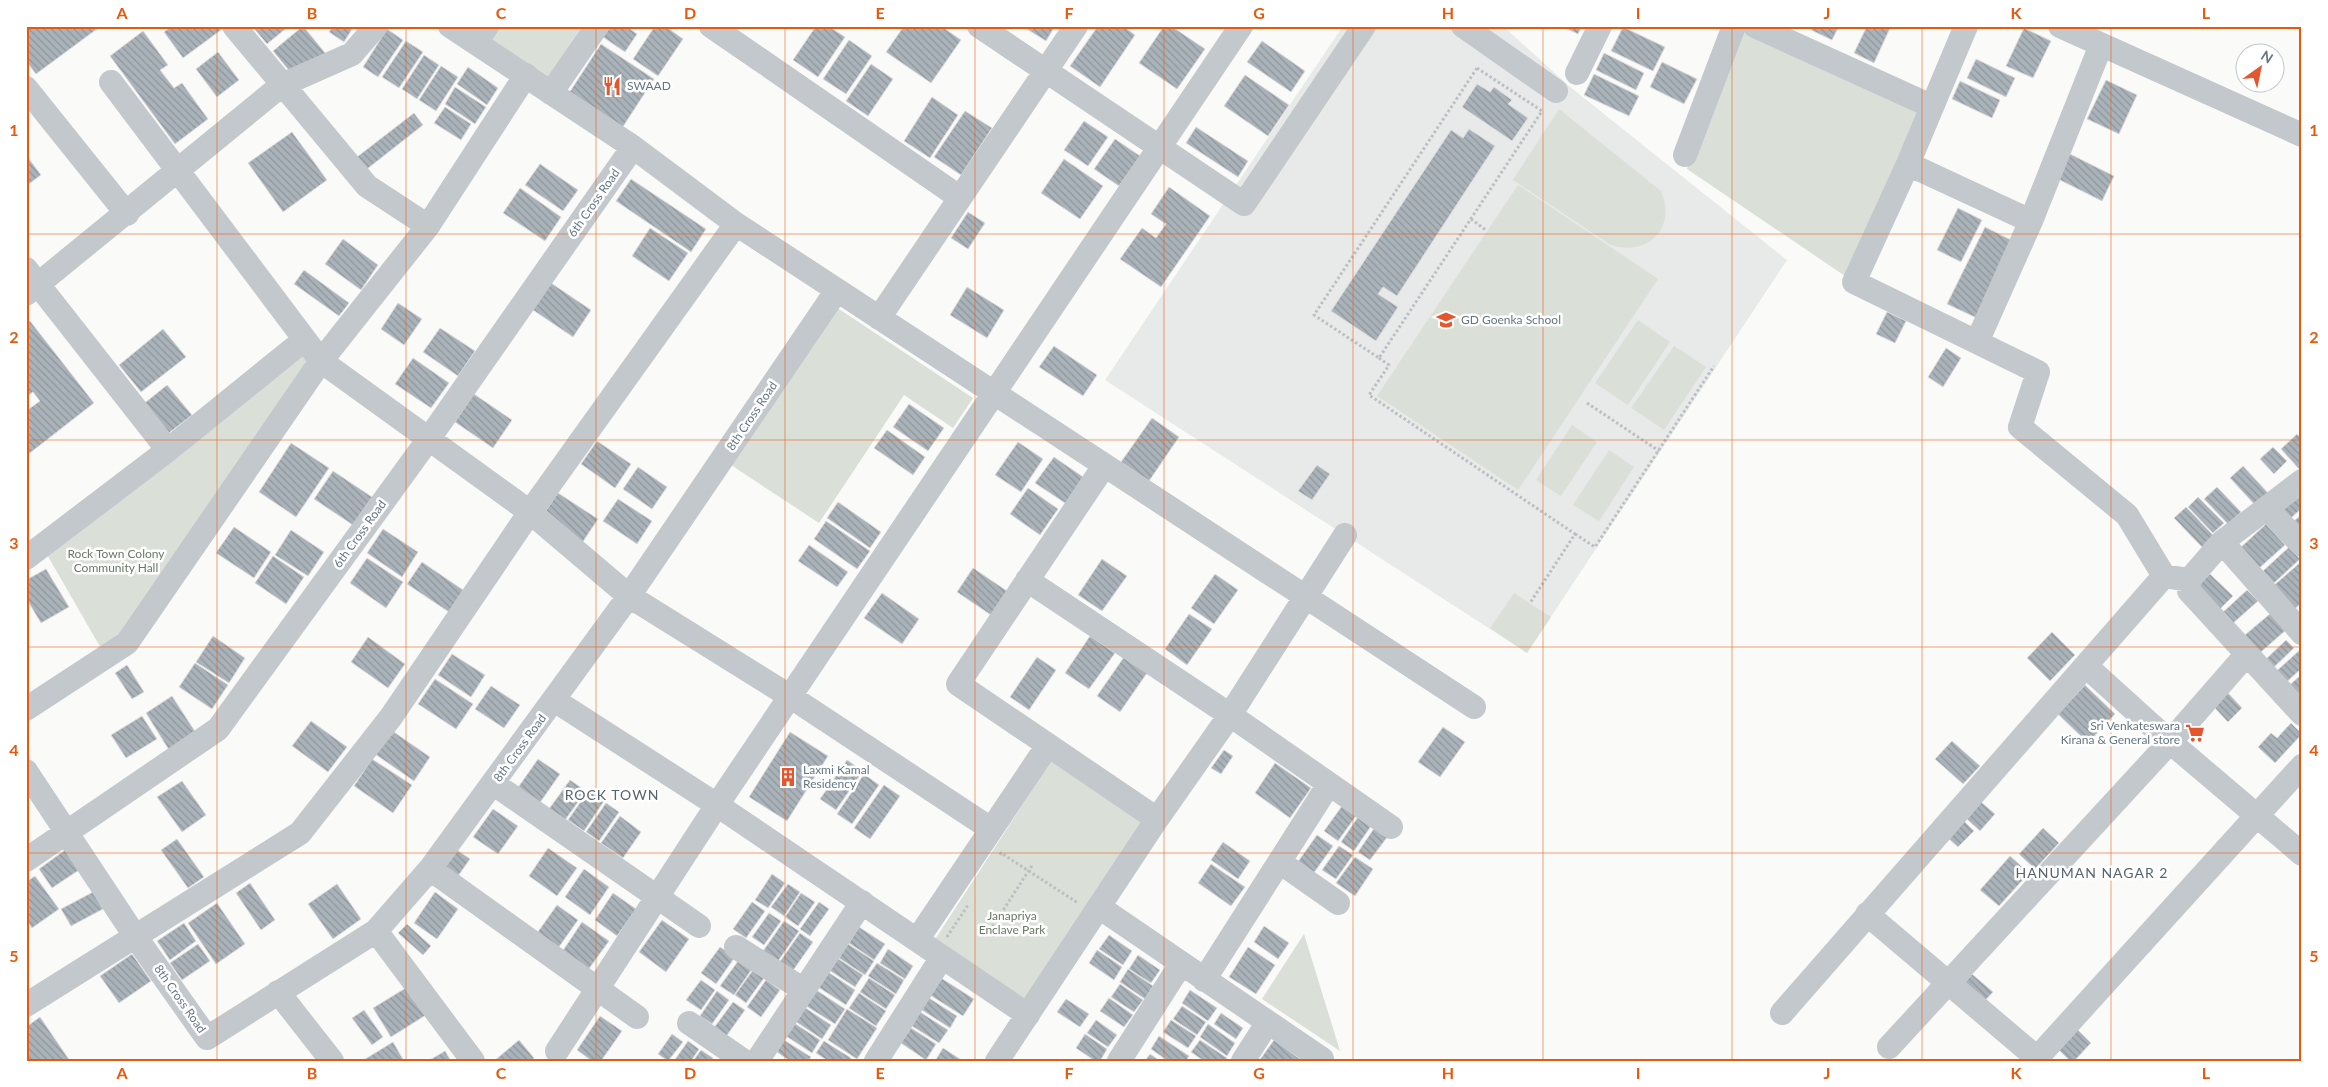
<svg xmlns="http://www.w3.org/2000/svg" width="2328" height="1087" font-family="Lato,sans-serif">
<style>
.built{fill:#e8e9e9}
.green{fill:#dadfd7}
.building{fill:url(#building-back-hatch);stroke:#dcdcda}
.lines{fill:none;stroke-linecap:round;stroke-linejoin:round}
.path{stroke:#bbbfc2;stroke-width:3;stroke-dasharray:2.5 2.5;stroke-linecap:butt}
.minor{stroke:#c3c8cc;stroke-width:24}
.grid{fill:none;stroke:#e8590c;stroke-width:1;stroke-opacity:0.55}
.labels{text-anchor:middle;stroke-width:5;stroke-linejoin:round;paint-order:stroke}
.poi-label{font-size:12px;fill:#657683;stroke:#fff;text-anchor:start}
.street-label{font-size:12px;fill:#657683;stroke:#fff}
.park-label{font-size:12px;fill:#687a64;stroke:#fff}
.neighbourhood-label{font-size:14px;letter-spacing:1px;fill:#57646e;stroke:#fff}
.neatline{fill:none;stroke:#e8590c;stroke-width:2}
.grid-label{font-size:16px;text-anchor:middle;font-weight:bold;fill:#e8590c}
</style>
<defs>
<pattern id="building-back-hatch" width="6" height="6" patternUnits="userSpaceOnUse" patternTransform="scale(1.25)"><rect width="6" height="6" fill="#aab3b9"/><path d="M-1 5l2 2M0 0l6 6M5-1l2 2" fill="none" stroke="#8e969c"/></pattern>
</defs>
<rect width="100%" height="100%" fill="#fafaf8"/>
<path class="built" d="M1343,26h160l66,60 218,174 -260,393 -422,-273z"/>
<path class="green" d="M497,26h85l-36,54 -58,-40z
M1734,26l197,80 -77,176 -167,-113z
M1559,109l102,82c16,36 -13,66 -50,54l-98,-65z
M1518,185l140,94 -140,211 -141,-94z
M836,307l137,91 -20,30 -49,-33 -85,128 -88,-58z
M1638,320l32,22 -42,63 -33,-22z
M304,340l17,21 -215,296 -64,-111z
M1674,346l32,21 -42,63 -33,-22z
M1572,425l25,17 -36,54 -25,-16z
M1609,450l25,17 -35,54 -26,-16z
M1514,593l37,24 -24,36 -37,-25z
M1053,758l93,61 -121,186 -93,-61z
M1304,934l36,117 -78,-52z"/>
<path class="building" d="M26,26h75l-65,48 -10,-13z
M172,26h47l2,4 -38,28 -19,-26z
M252,26h37l-22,18z
M303,26l23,28 -30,25 -23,-28z
M333,26h21l-10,16 -15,-10z
M611,26h15l11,8 -12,18 -22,-15z
M655,26h10l18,13 -25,37 -25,-17z
M816,26h12l17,11 -27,40 -25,-17z
M904,26h37l20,14 -30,43 -45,-31z
M1022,26h33l-9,15z
M1098,26h25l12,9 -35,52 -30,-21z
M1164,26h7l34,23 -28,40 -38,-26z
M1561,26h21l-4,8z
M1813,26h26l-7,14 -21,-10z
M1867,26h24l-17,37 -20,-10z
M1623,27l42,20 -12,24 -42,-20z
M2024,28l27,13 -18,37 -27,-12z
M387,29l16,11 -25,37 -15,-10z
M143,31l25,34 -8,5 14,18 8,-5 26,36 -33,25 -65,-88z
M849,40l23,16 -26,38 -23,-15z
M406,41l17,11 -24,36 -17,-11z
M1262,41l43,30 -14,21 -44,-30z
M601,44l53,35 -32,49 -53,-35z
M218,52l21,28 -22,17 -21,-28z
M1604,53l40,20 -8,17 -40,-20z
M424,55l15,10 -22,34 -15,-10z
M1976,59l39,19 -9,19 -39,-19z
M1662,62l35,17 -13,25 -34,-17z
M871,64l22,15 -25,37 -22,-15z
M441,66l17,11 -22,34 -17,-11z
M468,67l30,21 -11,17 -30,-21z
M1594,74l45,22 -10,20 -45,-21z
M1245,75l44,30 -21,31 -44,-30z
M2106,80l31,15 -18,39 -32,-15z
M1960,81l40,19 -8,18 -40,-19z
M1477,84l13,8 4,-5 18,13 -4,4 20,14 -16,23 -50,-34z
M455,87l31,20 -11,17 -30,-20z
M932,97l26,18 -28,43 -26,-17z
M445,107l26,17 -10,16 -27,-17z
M965,111l27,17 -31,47 -27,-18z
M414,113l9,12 -56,44 -10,-12z
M1084,121l24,16 -20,29 -24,-16z
M1196,127l52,34 -10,16 -52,-34z
M1469,129l26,17 -98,150 -14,-9 -5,7 20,13 -22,34 -45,-30 120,-181 12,8z
M292,132l35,48 -44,32 -35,-49z
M1115,139l25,17 -21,30 -25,-17z
M2068,153l46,23 -12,25 -46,-23z
M26,155l15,20 -15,11z
M1064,159l39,27 -23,33 -39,-26z
M540,164l38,26 -15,21 -38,-26z
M631,179l75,50 -15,23 -75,-51z
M1169,187l41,29 -49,71 -41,-28 22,-31 14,10 10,-14 -15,-10z
M520,188l41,29 -16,24 -42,-28z
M1958,208l24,12 -21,42 -24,-12z
M968,212l17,11 -17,26 -17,-11z
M1985,227l34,17 -38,76 -34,-16z
M650,228l38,25 -19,28 -37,-25z
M343,239l35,26 -17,25 -36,-26z
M304,270l45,33 -10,13 -45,-32z
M551,283l40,27 -18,27 -40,-27z
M967,287l37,23 -17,28 -37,-23z
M398,303l24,16 -18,26 -23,-16z
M1887,312l19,9 -11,22 -19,-9z
M30,321l64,82 -68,53v-45l14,-10 -7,-9 -7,5v-73z
M440,328l35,23 -17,25 -35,-24z
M163,329l23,28 -45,35 -22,-27z
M1054,346l43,29 -14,21 -44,-29z
M1946,348l15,10 -18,29 -15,-10z
M413,358l36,25 -18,25 -36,-24z
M167,385l25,30 -27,21 -24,-30z
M474,394l38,26 -19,28 -38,-26z
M909,404l35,24 -16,23 -35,-24z
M1152,418l27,19 -30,44 -28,-19z
M887,430l38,27 -12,18 -39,-27z
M2297,434l5,5 -2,31 -19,-21z
M597,441l34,23 -16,24 -34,-24z
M1018,442l25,17 -22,33 -26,-17z
M291,443l38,25 -33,49 -37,-25z
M2273,447l14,14 -13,13 -14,-15z
M1054,457l32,22 -18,26 -33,-22z
M1317,465l13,9 -18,26 -14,-9z
M2243,466l26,28 -13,12 -26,-28z
M638,467l29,20 -15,22 -29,-20z
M333,471l39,26 -19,28 -39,-26z
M2217,487l24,25 -13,12 -24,-25z
M1028,488l30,21 -18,26 -30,-21z
M2302,492v16l-11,10 -8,-8z
M558,493l40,26 -18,27 -40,-27z
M2198,497l26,26 -11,10 -25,-26z
M618,499l34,22 -15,23 -34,-23z
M838,502l43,30 -11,16 -43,-30z
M2186,507l27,28 -11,12 -28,-29z
M2302,514v17l-9,-9z
M826,521l44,30 -13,18 -43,-30z
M2266,524l19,21 -28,25 -18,-21z
M234,527l37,25 -17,26 -38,-25z
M383,529l35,23 -16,25 -35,-24z
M291,530l33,22 -16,24 -33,-21z
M809,545l39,27 -11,15 -39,-26z
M2289,547l11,12 -26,24 -11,-12z
M273,556l31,21 -18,27 -31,-21z
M367,558l36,24 -17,26 -36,-25z
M1102,559l25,17 -25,35 -24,-16z
M2302,561v42l-9,7 -21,-23z
M422,562l41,28 -14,22 -42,-28z
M973,568l34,23 -16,24 -34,-23z
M46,569l23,38 -28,16 -15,-25v-18z
M1215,574l23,16 -24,34 -23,-16z
M2210,574l23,22 -17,17 -23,-22z
M2247,590l11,11 -27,24 -10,-11z
M882,593l37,26 -17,25 -38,-26z
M2271,613l15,17 -32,28 -15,-18z
M1189,614l23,15 -25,36 -22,-16z
M2052,632l23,23 -25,26 -23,-23z
M213,636l32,22 -16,25 -33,-21z
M1090,636l25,17 -26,36 -24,-16z
M368,637l37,27 -17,24 -37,-26z
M2286,640l8,8 -23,22 -8,-8z
M2301,649l1,19 -20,18 -10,-11z
M452,654l33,21 -14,22 -33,-22z
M1037,657l19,13 -27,40 -19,-13z
M1124,657l23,16 -27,39 -23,-16z
M195,663l33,22 -16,24 -33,-22z
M127,665l17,27 -12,7 -17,-26z
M2301,675l1,1v26l-17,-13z
M435,679l38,25 -17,25 -38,-25z
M2085,685l30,29 -27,29 -30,-29z
M491,686l29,19 -16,23 -29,-19z
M2227,692l15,16 -14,14 -16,-17z
M172,696l24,37 -27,17 -23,-37z
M142,716l15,23 -31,19 -15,-23z
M311,721l36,26 -19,25 -36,-26z
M2291,723l11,11 -27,29 -17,-16 13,-14 6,5z
M1443,727l22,15 -25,35 -22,-15z
M391,730l39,27 -16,24 -39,-27z
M790,732l38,24 -41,65 -38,-24z
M1952,741l28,25 -17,18 -28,-25z
M1224,750l9,6 -12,18 -10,-6z
M372,759l40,26 -19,28 -39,-27z
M538,759l22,15 -21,30 -22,-15z
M847,760l16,11 -27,39 -16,-11z
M1275,763l36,25 -21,30 -35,-25z
M864,774l15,11 -27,39 -15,-10z
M570,780l16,11 -21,29 -16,-11z
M182,781l24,34 -24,17 -25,-35z
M884,785l16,11 -30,43 -16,-11z
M589,790l15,11 -20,30 -16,-11z
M1981,802l14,12 -15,17 -13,-12z
M606,803l13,9 -20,29 -13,-9z
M1342,806l14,10 -18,25 -14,-10z
M493,809l25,17 -20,28 -25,-17z
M620,816l21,16 -18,26 -22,-15z
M1358,817l13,9 -17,25 -13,-9z
M1963,820l11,11 -16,16 -11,-10z
M1375,827l13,9 -18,24 -12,-8z
M2043,828l16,15 -24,26 -16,-15z
M1317,835l16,11 -20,28 -16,-11z
M177,839l27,38 -16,11 -27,-38z
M1223,842l27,19 -12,18 -27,-19z
M1339,846l14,9 -17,24 -14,-9z
M548,848l29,20 -20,28 -28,-20z
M65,850l14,20 -27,18 -13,-19z
M457,850l13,9 -12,17 -13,-9z
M2010,856l19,17 -30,33 -19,-16z
M1355,857l18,12 -18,27 -19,-13z
M1211,864l34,23 -14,19 -33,-23z
M584,869l25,18 -19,28 -25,-18z
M772,874l13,9 -17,25 -13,-8z
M35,876l24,33 -27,19 -6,-9v-37z
M250,883l25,37 -14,10 -25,-37z
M337,884l24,35 -28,20 -25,-35z
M788,884l12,8 -16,24 -13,-9z
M93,892l10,17 -32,17 -10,-17z
M435,892l23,17 -21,30 -23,-16z
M613,893l23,16 -19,27 -22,-16z
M801,893l14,9 -17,24 -13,-9z
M752,902l13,9 -19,27 -13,-9z
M819,902l10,7 -19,27 -10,-7z
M217,903l28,41 -29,20 -28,-41z
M557,905l21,15 -22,31 -21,-15z
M769,913l12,8 -17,24 -12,-8z
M662,920l27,19 -23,33 -27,-20z
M784,921l15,10 -23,33 -15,-10z
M582,922l27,19 -21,29 -26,-18z
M184,923l12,18 -26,19 -13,-19z
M407,924l24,22 -8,9 -25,-22z
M1264,926l25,17 -11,16 -24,-17z
M859,927l26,17 -11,16 -25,-17z
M800,933l13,9 -21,30 -13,-9z
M1109,935l23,16 -9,14 -24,-16z
M198,944l12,17 -28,19 -12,-17z
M848,944l26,17 -9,14 -26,-17z
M720,947l15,10 -19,27 -15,-11z
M1248,947l27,18 -19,29 -27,-17z
M888,949l25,17 -8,13 -25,-16z
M1097,950l25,17 -8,13 -25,-17z
M132,954l19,27 -32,22 -19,-27z
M1138,955l22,15 -9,13 -22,-14z
M741,957l13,9 -20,29 -14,-9z
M837,958l26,17 -8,12 -26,-17z
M877,963l27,17 -8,14 -28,-18z
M1128,969l25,17 -8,13 -25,-17z
M753,970l11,8 -18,25 -11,-8z
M828,972l27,18 -9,15 -28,-18z
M1972,974l21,18 -12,13 -20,-18z
M869,978l26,17 -9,14 -26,-17z
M941,978l33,21 -11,17 -33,-21z
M701,980l14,10 -14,20 -15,-10z
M766,980l14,10 -19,27 -14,-10z
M1120,984l23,16 -9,12 -23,-15z
M409,986l17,29 -35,22 -18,-29z
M813,988l32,21 -10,15 -32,-20z
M1190,990l27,18 -9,13 -26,-18z
M717,991l12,9 -17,24 -12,-8z
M859,993l27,18 -10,15 -27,-18z
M929,998l28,18 -7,12 -28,-18z
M1109,998l24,17 -9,12 -24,-16z
M1066,999l23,15 -9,13 -23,-15z
M733,1002l12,8 -20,28 -12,-9z
M1182,1006l24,16 -9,13 -24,-16z
M804,1007l27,18 -9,14 -27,-18z
M847,1009l30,19 -20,31 -29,-19z
M364,1010l19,27 -11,8 -20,-27z
M920,1012l28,18 -9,13 -27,-17z
M1221,1013l22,15 -7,11 -22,-15z
M600,1016l22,15 -21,30h-9l-15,-11z
M40,1017l30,44h-42l-2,-34z
M1096,1020l21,15 -9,12 -21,-14z
M1171,1020l25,16 -8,12 -25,-16z
M794,1023l26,17 -8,13 -26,-17z
M1208,1024l27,19 -8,13 -27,-19z
M911,1028l25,16 -10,16 -25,-17z
M2076,1028l15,15 -17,18h-4l-13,-13z
M672,1034l11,8 -15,19 -10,-7z
M1085,1034l22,15 -7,12h-5l-19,-13z
M1159,1036l30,20 -3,5h-18l-17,-12z
M519,1040l15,18 -3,3h-37z
M784,1040l27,17 -3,4h-18l-13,-9z
M1200,1040l27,18 -2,3h-21l-13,-9z
M1274,1040l26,19 -1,2h-40z
M688,1041l11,8 -8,12h-17z
M824,1041l27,17 -1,3h-22l-12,-8z
M393,1042l11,19h-42z
M943,1048l20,13h-28z
M701,1050l12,8 -1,3h-19z
M445,1051l6,10h-23z
M1150,1054l10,7h-15z"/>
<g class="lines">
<path class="path" d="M1477,68l65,43 -163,247 -65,-43z
M1471,219l16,12
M1379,358l10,7 -20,30 206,139 -45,69
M1587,403l72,48
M1575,534l20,13 119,-181
M1000,855l1,-2 77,50
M987,935l46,-71
M947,937l21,-32"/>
<path class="minor" d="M234,26l133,160 61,40
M450,26l183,121 103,77 738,483
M711,26l248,171
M979,26l265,178 120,-178
M1463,26l93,65
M1755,26l176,80
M1966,26l-58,138 -54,118 184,90 -18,55 107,88 37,61
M2060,26l242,109
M476,43l11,-17
M1577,73l23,-47
M111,82l210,279 209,151 99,84 162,101 200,132
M26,88l101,126
M551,93l46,-67
M1685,155l49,-129
M1908,164l123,57 70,-176
M26,269l142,181
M26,294l256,-209 70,-31 24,-28
M879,318l197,-292
M1977,342l54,-121
M1104,466l-146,218 199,135
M2302,481l-80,61 -33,38v11l113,123
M2266,508l36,37
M2222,542l80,91
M26,558l142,-108 136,-110
M1027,580l203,135 161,112
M2086,666l84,76 132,112
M554,700l163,105 311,210
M26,709l101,-66 194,-282 107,-135 98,-151
M26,771l109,165 72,102 169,-107 54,-62 199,-273 208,-306
M494,784l205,142
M26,860l192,-131 210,-289 205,-293
M1281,863l57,40
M430,869l207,148
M1099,907l223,152
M1867,914l170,144 265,-292
M376,931l97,130
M917,940l131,-195
M736,947l68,43
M1204,980l125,-196
M278,992l54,69
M26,1005l274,-172 91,-116 139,-205 206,-288
M1782,1013l382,-437 25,4
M689,1023l55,38
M1889,1047l281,-305 76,-87
M557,1051l160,-246 524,-779
M757,1061l105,-159
M876,1061l66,-104
M997,1061l160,-242 73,-104 115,-180
M1119,1061l62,-97
M1243,1061l25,-39"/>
</g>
<path class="grid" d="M217,26v1035M406,26v1035M596,26v1035M785,26v1035M975,26v1035M1164,26v1035M1353,26v1035M1543,26v1035M1732,26v1035M1922,26v1035M2111,26v1035M26,234h2276M26,440h2276M26,647h2276M26,853h2276"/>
<defs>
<g id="restaurant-bare" transform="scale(1.5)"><path d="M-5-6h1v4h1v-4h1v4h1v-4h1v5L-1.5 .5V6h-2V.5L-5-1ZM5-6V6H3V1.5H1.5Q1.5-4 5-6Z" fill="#e4572e" stroke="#fff" stroke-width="2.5" paint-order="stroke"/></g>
<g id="school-bare" transform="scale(1.5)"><path d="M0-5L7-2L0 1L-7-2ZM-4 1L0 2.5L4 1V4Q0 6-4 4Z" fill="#e4572e" stroke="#fff" stroke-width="2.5" paint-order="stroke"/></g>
<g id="supermarket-bare" transform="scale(1.5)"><path d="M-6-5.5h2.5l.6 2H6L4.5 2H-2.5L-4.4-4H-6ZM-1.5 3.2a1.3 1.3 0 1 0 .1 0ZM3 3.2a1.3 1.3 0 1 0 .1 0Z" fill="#e4572e" stroke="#fff" stroke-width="2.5" paint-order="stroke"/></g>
<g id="building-bare" transform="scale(1.5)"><path d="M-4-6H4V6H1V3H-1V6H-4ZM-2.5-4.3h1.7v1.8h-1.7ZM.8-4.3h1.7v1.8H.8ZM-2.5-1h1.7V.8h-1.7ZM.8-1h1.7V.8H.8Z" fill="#e4572e" stroke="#fff" stroke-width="2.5" paint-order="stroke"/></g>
</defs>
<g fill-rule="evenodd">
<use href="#restaurant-bare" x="612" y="86"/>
<use href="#school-bare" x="1446" y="320"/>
<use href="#supermarket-bare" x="2195" y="733"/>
<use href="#building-bare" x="788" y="777"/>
</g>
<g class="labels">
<g class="poi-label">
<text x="627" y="90">SWAAD</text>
<text x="1461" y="324">GD Goenka School</text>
<text x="2180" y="730" text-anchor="end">Sri Venkateswara<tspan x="2180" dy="14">Kirana &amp; General store</tspan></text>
<text x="803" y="774">Laxmi Kamal<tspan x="803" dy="14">Residency</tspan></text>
</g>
<g class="street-label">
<text transform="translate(594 203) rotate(-55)" y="4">6th Cross Road</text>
<text transform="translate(752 416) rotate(-56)" y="4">8th Cross Road</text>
<text transform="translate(360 534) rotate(-54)" y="4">6th Cross Road</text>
<text transform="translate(520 748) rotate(-54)" y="4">8th Cross Road</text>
<text transform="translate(180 999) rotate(55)" y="4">8th Cross Road</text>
</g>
<g class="park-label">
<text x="116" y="558">Rock Town Colony<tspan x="116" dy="14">Community Hall</tspan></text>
<text x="1012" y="920">Janapriya<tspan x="1012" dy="14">Enclave Park</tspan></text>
</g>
<g class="neighbourhood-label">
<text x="612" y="800">ROCK TOWN</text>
<text x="2092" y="878">HANUMAN NAGAR 2</text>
</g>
</g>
<rect width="2328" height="1087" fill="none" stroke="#ffffff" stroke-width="55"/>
<g transform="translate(2260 68) rotate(33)"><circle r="24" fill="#ffffff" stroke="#c1c8cd"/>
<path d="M0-4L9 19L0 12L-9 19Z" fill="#e4572e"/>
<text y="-8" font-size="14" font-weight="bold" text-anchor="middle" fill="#657683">N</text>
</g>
<rect x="28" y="28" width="2272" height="1032" class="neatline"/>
<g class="grid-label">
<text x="122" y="19">A</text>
<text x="312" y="19">B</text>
<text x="501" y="19">C</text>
<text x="690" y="19">D</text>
<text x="880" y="19">E</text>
<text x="1069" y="19">F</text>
<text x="1259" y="19">G</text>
<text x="1448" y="19">H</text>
<text x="1638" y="19">I</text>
<text x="1827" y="19">J</text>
<text x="2016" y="19">K</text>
<text x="2206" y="19">L</text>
<text x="14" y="136">1</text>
<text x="2314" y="136">1</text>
<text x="14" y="343">2</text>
<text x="2314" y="343">2</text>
<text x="14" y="549">3</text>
<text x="2314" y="549">3</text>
<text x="14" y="756">4</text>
<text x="2314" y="756">4</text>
<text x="14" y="962">5</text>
<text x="2314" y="962">5</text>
<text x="122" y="1079">A</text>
<text x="312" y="1079">B</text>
<text x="501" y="1079">C</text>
<text x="690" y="1079">D</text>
<text x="880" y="1079">E</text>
<text x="1069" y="1079">F</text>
<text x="1259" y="1079">G</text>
<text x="1448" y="1079">H</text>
<text x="1638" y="1079">I</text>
<text x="1827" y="1079">J</text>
<text x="2016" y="1079">K</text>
<text x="2206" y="1079">L</text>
</g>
</svg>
